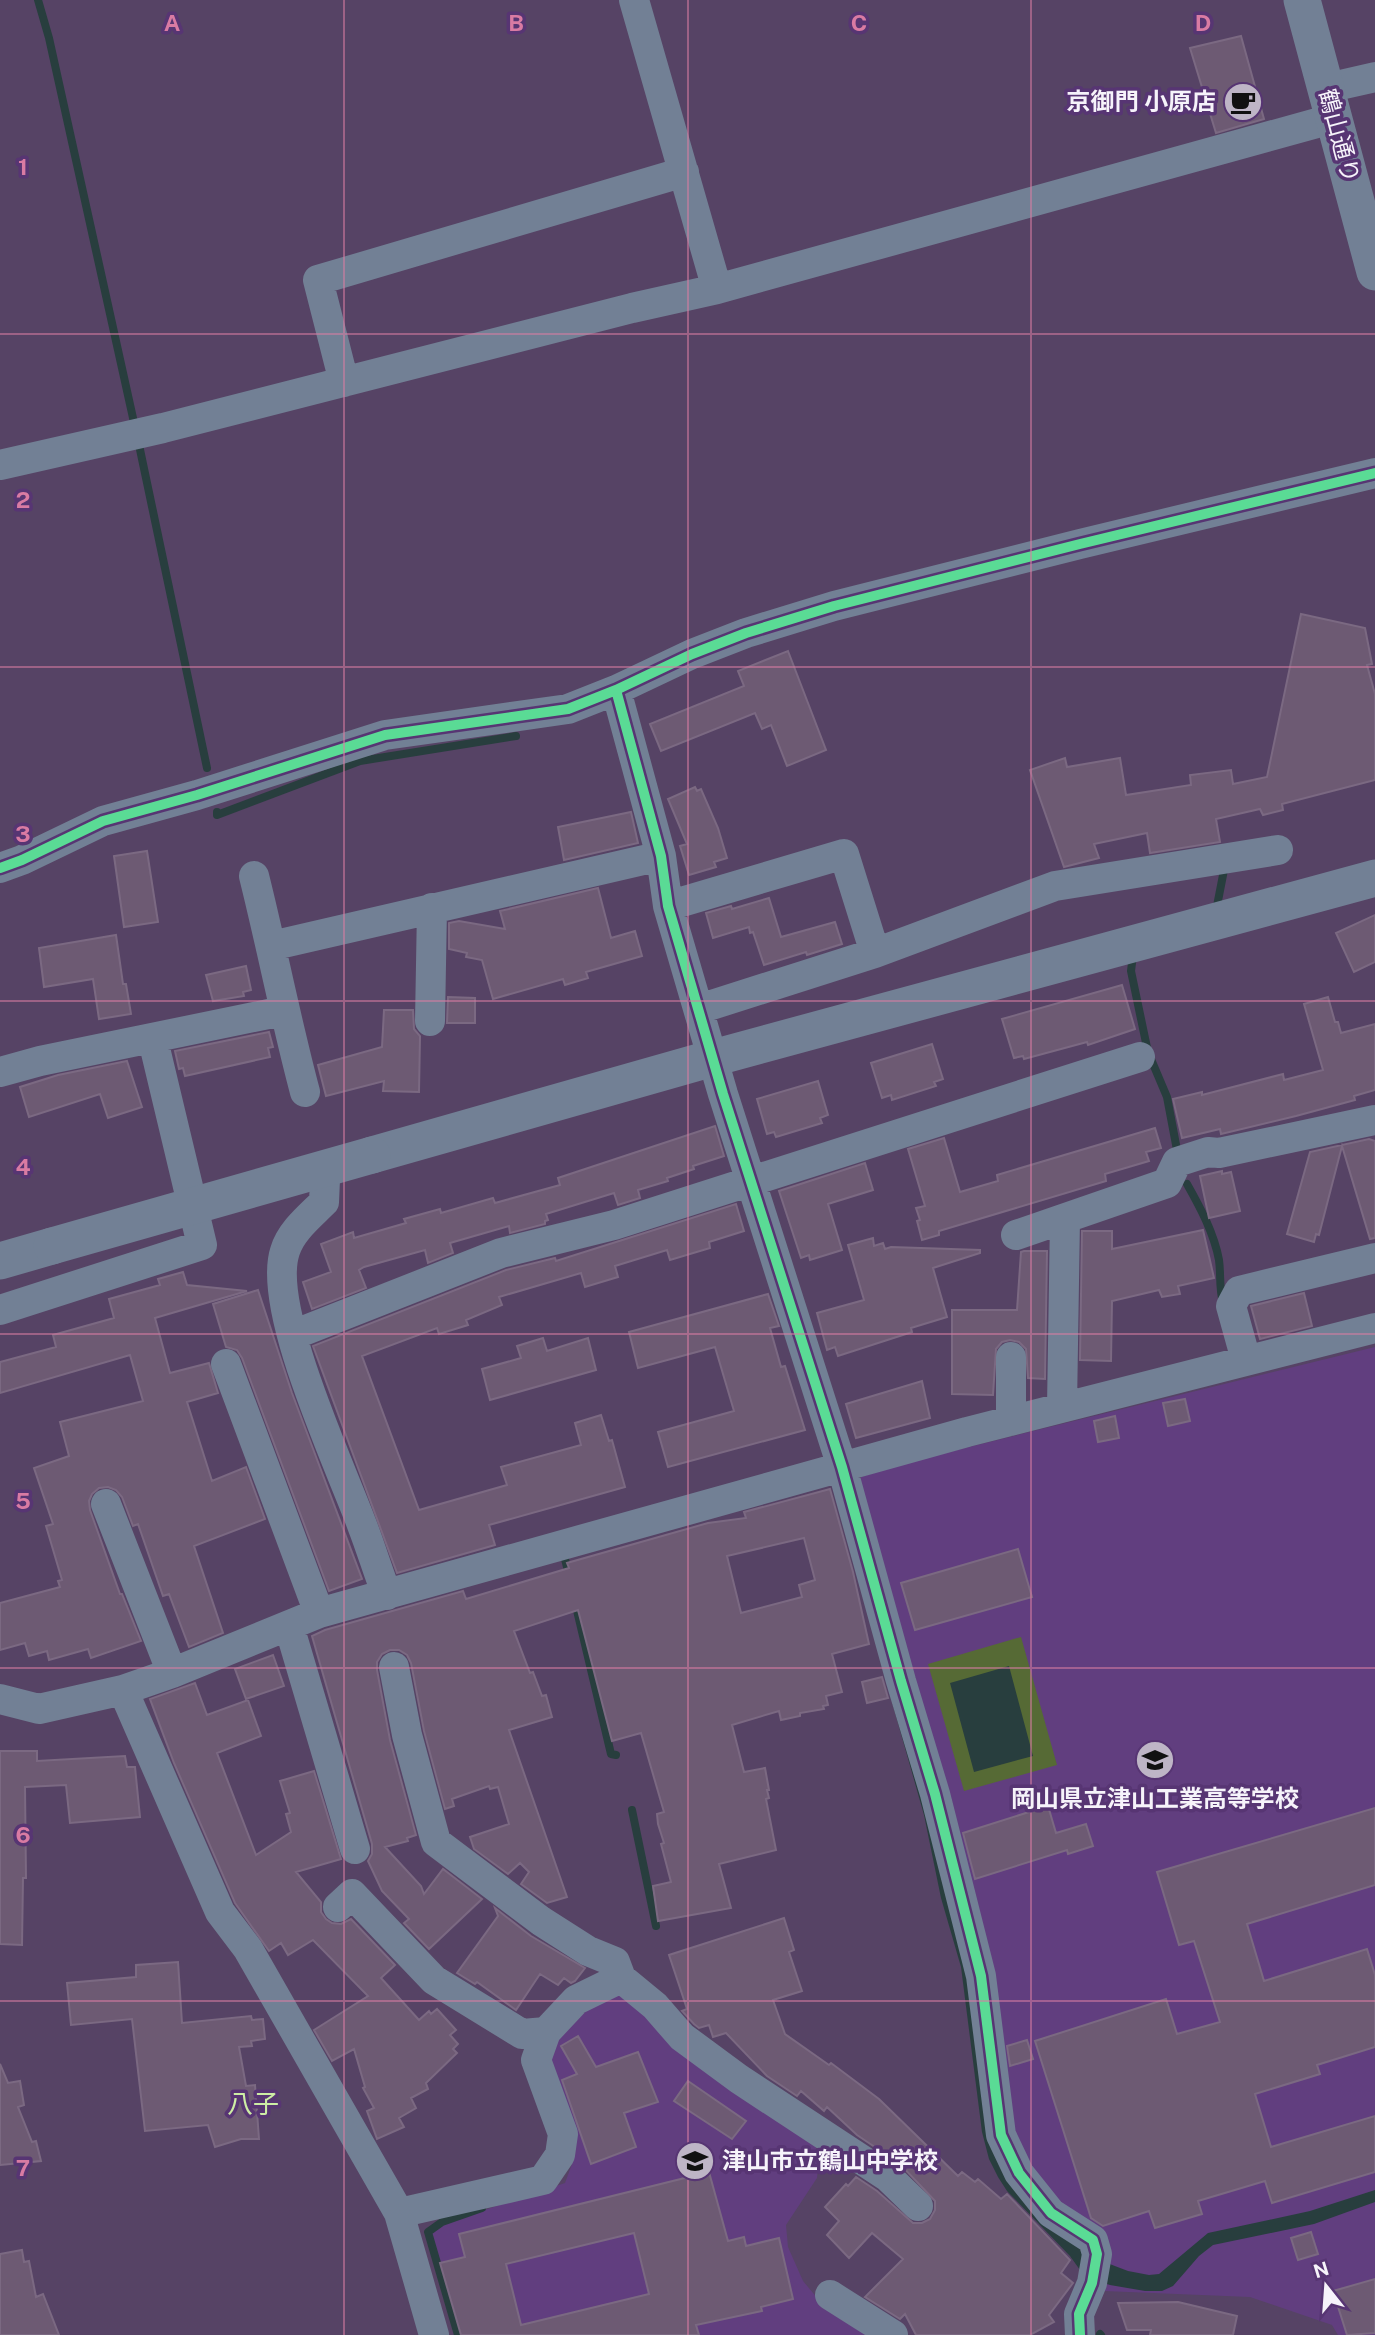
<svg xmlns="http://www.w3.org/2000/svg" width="1375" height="2335" font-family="'Public Sans','Noto Sans JP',sans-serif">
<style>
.built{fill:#613e7f}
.green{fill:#566a35}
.water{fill:#283e3e}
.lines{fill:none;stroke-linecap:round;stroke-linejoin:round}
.stream{stroke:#283e3e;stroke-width:8}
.building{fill:#6d5a73;stroke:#7b6982;stroke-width:2;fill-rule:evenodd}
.minor{stroke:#728095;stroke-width:30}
.tertiary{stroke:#728095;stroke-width:37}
.tertiary-bridge{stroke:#728095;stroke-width:37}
.cycleway-casing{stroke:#573573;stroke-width:15}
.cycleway{stroke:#5adb95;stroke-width:10}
.grid{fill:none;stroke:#d97ba3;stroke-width:2;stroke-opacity:0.55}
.labels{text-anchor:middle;stroke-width:7;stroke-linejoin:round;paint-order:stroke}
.poi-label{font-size:24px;font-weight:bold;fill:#f6f3fa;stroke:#573573;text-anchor:end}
.street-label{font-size:24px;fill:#f6f3fa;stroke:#573573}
.neighbourhood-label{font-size:26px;fill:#cdeda5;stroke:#573573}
.grid-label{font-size:23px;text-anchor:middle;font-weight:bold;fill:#d97ba3;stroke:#573573;stroke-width:7;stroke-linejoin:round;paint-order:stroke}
</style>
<rect width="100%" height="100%" fill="#564365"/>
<path class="built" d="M1375,1347v988h-37l-6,-10 -82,-28 -146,-6 -44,-82 -46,-69 -155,-647 2,-16 59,-18z
M612,1991l16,4 186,147 5,15 -2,21 -31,47 2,22 15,34 20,24 46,30h-409l-30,-103 16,-9 119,-40 7,-19 -22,-92 2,-34z"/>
<path class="green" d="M1021,1637l36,128 -93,26 -36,-127z"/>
<path class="water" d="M1009,1666l24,90 -59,16 -24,-89z
M892,1702l43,102 54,295 44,103 53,53 42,16 21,4 10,-1 49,-41 102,-22 65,-21v12l-61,22 -101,21 -14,11 -26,30 -11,5h-17l-35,-6 -25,-8 -15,-21 -63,-65 -9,-14 -9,-18 -7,-27 -21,-165 -20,-69 -17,-83z"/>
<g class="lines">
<path class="stream" d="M38,0l11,38 86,389
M138,440l69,328
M217,812v3l143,-54 156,-25
M1216,911l8,-41
M1133,955l-2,16 14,67 3,14 19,45 10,53
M1187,1184c13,23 27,49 32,76 2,15 0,28 4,43
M564,1555l6,24
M575,1602l36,152 5,1
M632,1810l24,116
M1100,2334l1,1
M458,2335l-30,-103 14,-10 40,-14"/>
</g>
<path class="building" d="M1241,36l23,83 -48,14 -26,-85z
M1301,614l64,14 7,36 -5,1 8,29v86l-93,24 1,6 -20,5 -3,-6 -44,10 4,23 -70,11 -3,-20 -53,11 5,14 -35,9 -34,-97 35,-12 2,9 53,-9 6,37 65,-10 -1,-10 41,-5 2,14 34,-7z
M788,651l38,99 -39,16 -16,-41 -9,4 -7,-16 -94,38 -11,-27 94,-38 -6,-15z
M695,787l2,4 4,-2 17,39 9,30 -13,4 2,5 -27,8 -9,-29 7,-2 -19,-45z
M631,812l7,31 -74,17 -6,-33z
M147,851l11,71 -34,5 -10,-71z
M598,888l13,50 24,-7 7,25 -56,16 2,6 -23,7 -2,-6 -70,20 -11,-39 -16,-3 1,-4 -18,-4v-26l10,-2 46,8 -5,-18z
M769,898l12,39 54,-15 7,22 -35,11 -1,-3 -42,13 -11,-33 -3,1 -1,-6 -36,11 -7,-25 25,-7 1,3z
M1375,915v47l-21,10 -18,-39z
M116,935l7,49h3l5,30 -32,5 -6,-40 -49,8 -5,-39z
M246,966l5,24 -8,2 1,4 -31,5 -7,-26z
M1122,985l13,44 -47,16 -1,-3 -63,17 -1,-3 -9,2 -12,-39z
M448,997l27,1v25h-28z
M1328,997l7,25h3l3,11 34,-9v66l-21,6 1,4 -59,16 -75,18 -1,-5 -38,9 -9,-39 29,-7v3l81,-21 1,6 39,-10 -19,-66z
M384,1010h29l1,19 6,7 -1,56 -36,-1 1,-10 -58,15 -8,-31 64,-18z
M269,1032l4,15 -5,1 2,9 -85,19 -2,-8 -4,1 -4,-18z
M932,1044l11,35 -9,3 2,4 -44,14 -1,-5 -9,3 -11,-35z
M127,1061l15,46 -34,11 -8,-24 -71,23 -9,-30 38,-12z
M818,1081l10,34 -8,3 2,5 -46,14 -2,-5 -7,2 -10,-35z
M715,1126l9,30 -31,10 1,3 -27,9 1,3 -30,9 2,8 -22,7 -4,-12 -68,21 2,6 -3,1v3l-35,9 -1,-7 -59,17 3,10 -25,10 -3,-13 -61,17 -5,3 7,18 -54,21 -9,-27 28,-10 -10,-28 32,-12 1,6 52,-15 -2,-4 36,-10 1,4 52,-15 2,5 65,-18 -2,-7z
M1155,1128l6,20 -15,4 3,9 -44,13 1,7 -167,50v4l-17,5 -5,-19 3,-1 -4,-12 9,-2 -17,-57 36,-11 16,54 38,-11 -1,-6z
M1369,1139l6,2v97l-5,1 -28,-93 -23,89 -3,-1 -2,8 -27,-8 23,-82z
M865,1163l8,27 -45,14 14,46 -32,10 -1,-5 -8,3 -22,-67z
M1222,1171v3l9,-2 9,39 -31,7 -9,-42z
M736,1204l8,27 -35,11 1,6 -40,12 -3,-10 -52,16 3,11 -33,10 -4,-14 -82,24 3,8 -36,15 2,5 -29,9 -2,-6 -75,28 57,154 88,-25 -6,-18 80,-22 -6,-22 26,-8 8,26 3,-1 13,47 -136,38 6,20 -98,28 -84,-227 193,-76 49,-12 1,3z
M1203,1230l11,48 -36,8 2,8 -18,3 -3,-7 -47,11 -1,60 -31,-1 2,-129h30v18z
M873,1238l1,8 9,-3 2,6 6,-2 89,3v3l-47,15 14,49 -36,11 1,4 -74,24 -3,-9 -8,3 -10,-37 47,-13 -16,-55z
M1024,1251h23l-2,128 -17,-1 -2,-29 -7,-7 -9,-2 -8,2 -6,7 -3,46 -41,-1v-84h65l4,-58z
M183,1272l4,13 60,6 -92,27 15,55 39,-10 9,30 -31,9 25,79 34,-14 19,52 -71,27 29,87 -34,14 -20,-53 -6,2 -25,-72 -5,2 -11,-29 -6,-7 -8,-3 -9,1 -7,6 -3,7 1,9 30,84h2l19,47 -50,17 -3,-9 -39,11 -2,-9 -18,5 -4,-13 -25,7v-47l60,-16 -2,-6 4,-1 -16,-54 7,-2 -19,-56 35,-12 -9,-34 83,-21 -13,-46 -130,38v-31l56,-15 -3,-12 61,-17 -5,-19 51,-14 -2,-6z
M258,1290l34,103 70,186 -33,12 -87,-233 -5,-8 -11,-3 -13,-43z
M1304,1293l8,33 -52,13 -9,-33z
M768,1294l11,32 -9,2 11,39 4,-1 20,64 -137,37 -10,-35 76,-21 -19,-64 -77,21 -9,-36z
M543,1338l4,13 41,-13 8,32 -106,30 -8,-31 39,-11 -4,-12z
M922,1381l8,37 -74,20 -10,-34z
M1185,1399l5,22 -22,5 -5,-23z
M1115,1416l4,22 -21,4 -4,-21z
M830,1489l23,83 16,72 -37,10 10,38 -16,4 2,9 -5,1 1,3 -24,4v3l-19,4 -2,-9 -47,14 12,47 21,-4 4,22h-2l2,8 -3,1 10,51 -57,14 12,44 -73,13 -5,-35 18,-4 -10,-38 3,-1 -6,-19 -1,-10 7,-2 -23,-79 -29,8 -34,-131 -64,21 16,42 3,-1 9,24 4,-1 6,22 -43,13 58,167 -20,6 -26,-19 8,-12 -9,-9 -12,11 -34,-25 -4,-12 39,-13 -11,-37 -8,2 -1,-3 -37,13 2,7 -9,3 -21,-78 -13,-68 -4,-8 -8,-5h-9l-8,4 -5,8v8l13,70 26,95 -9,3 1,3 -23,6 36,39 3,8 19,-25 39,30 -53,50 -25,-26 5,-4 -27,-28 -14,-30 4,-7v-10l-60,-208 13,-6 138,-39 3,8 103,-31 -2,-5 141,-40 38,-5 -2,-6zM804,1538l11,42 -16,5 3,12 -61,16 -14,-57z
M1018,1549l14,48 -117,33 -14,-47z
M273,1655l11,31 -38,13 -11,-30z
M882,1677l6,21 -21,5 -5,-21z
M195,1683l12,32 41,-15 13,36 -44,17 39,102 35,-23 -5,-18 4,-1 -10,-32 34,-10 27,88 -45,13 25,30v10l5,7 6,4 9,1 10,-5 44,46 -14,13 38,42 10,-9 2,3 6,-5 19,21 -6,5 8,9 -5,5 4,4 -31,30 2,6 -17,9 5,10 -17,10 5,9 -27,12 -10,-28 7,-3 -11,-20 2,-1 -11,-38 -22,12 -18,-31 54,-34 -55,-56 -25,15 -7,-12 -12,8 -34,-48 -61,-140 -24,-64z
M0,1751h37v10l88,-5 2,11h8l5,50 -70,6 -4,-38 -41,2 1,91h-3l-1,67 -22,-1z
M1048,1806l8,27 30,-9 7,22 -25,8 -1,-4 -92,29 -12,-46z
M1375,1808v77l-128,39 17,57 103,-32 8,26v72l-58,18 3,9 -65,20 16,53 104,-31v56l-103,31 -7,-22 -67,20 4,13 -47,14 -6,-17 -46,15 -12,-8 -56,-177 131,-42 11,35 43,-12 -26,-81 -15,4 -22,-73z
M495,1908l36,28 54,32 -10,13 -4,2 -7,-5 -6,7 -18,-11 -24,36 -39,-28 -2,2 -18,-11 41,-57z
M784,1918l10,32 -5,2 13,39 -29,9 12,34 44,31 2,-2 48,36 79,77 4,-4 13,10 3,-3 23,20 6,-5 63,66 -9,13 12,10 -24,32 5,7 -24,13h-114l-11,-21 -5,5 -35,-22 38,-38 -31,-26 -23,25 -22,-23 12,-14 -14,-14 21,-23 2,2 8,-9 21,14 36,32h9l8,-4 5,-9v-9l-35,-37 -43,-29 -30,-28 -3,4 -23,-20 -4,5 -30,-20 -41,-43 -13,4 -4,-12 -10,3 -5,-4 -12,-13 5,-2 -18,-54z
M178,1962l4,61 69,-7 1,4 11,-1 2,20 -14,2 1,5 -13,1 7,39 9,-1 4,54h-18l-26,8 -7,-22 -63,6 -13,-112 -61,6 -4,-42 69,-6v-12z
M578,2036l18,31 42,-15 20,50 -34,11 12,34 -45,17 -29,-84 15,-6 -16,-28z
M1027,2040l6,19 -23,7 -3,-20z
M0,2064l8,19 12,-2 4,24 -6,2 14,35 4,-1 5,20 -41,4z
M688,2081l58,40 -14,18 -58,-38z
M709,2172l19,69 16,-4 2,9 33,-8 14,61 -32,8 1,4 -66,14 3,10h-238l-21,-72 25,-6 -6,-23zM634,2233l15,61 -128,31 -15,-61z
M1311,2232l7,22 -20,6 -7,-22z
M22,2250l2,12 5,-1 7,36 7,-3 16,41h-59v-81z
M1375,2279v54l-28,2 -14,-44z
M1178,2302l59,14 -4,19h-83l1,-5h-24l-9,-27z"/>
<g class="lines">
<path class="minor" d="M634,0l83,289
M1327,88l48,-11
M344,382l-26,-102 366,-108
M0,465l163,-37 469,-120 85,-19 618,-171
M616,690l45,166 7,50 55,188 119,373 59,214 34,113 46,182 20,159 18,38 32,40 42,27 4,14 -5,29 -13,31 1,21
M0,868l22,-8 81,-39 94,-26 188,-60 183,-26 48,-19 76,-36 54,-21 88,-27 246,-62 295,-71
M254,876c18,72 32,145 51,216
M668,906l176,-52 31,99
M271,946l390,-90
M699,1009l176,-56 180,-67 223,-36
M430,1021l2,-113
M0,1072l40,-11 243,-50
M325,1179l-1,23c-14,14 -33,29 -39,49 -19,57 55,214 77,274 9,23 16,47 25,70
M1016,1235l151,-52 10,-21 31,-10 11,1 156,-33
M0,1310l202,-65 -49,-205
M293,1335l208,-82 113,-28 526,-168
M1011,1357v64
M1246,1360l-15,-54 8,-15 136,-33
M226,1364l93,249
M1062,1407l3,-188
M106,1504l66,169
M289,1626l66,223
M394,1667l13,68 29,107 105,79 47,30 27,11 6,16 34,28 27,31 57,42 149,98 30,29
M123,1690l97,222 28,37 151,264 35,122
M0,1699l39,10 84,-19 49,-17 147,-60 648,-181 408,-104
M338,1907l14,-13 82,86 88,54 24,-2
M399,2213l144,-33 17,-25 3,-21 -27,-74 10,-28 30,-32 45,-22
M830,2295l63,40"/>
<path class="tertiary" d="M1302,0l73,272
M372,1155l341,-97 662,-180
M0,1261l52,-15"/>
<path class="tertiary-bridge" d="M52,1246l320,-91"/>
<g class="cycleway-casing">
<path id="cycleway" d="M616,690l45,166 7,50 55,188 119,373 59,214 34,113 46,182 20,159 18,38 32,40 42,27 4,14 -5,29 -13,31 1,21
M0,868l22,-8 81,-39 94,-26 188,-60 183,-26 48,-19 76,-36 54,-21 88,-27 246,-62 295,-71"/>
</g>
<use href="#cycleway" class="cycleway"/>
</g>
<path class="grid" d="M344,0v2335M688,0v2335M1031,0v2335M0,334h1375M0,667h1375M0,1001h1375M0,1334h1375M0,1668h1375M0,2001h1375"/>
<defs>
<g id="cafe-disc" transform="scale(2.0125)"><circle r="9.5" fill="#beb5c6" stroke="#573573"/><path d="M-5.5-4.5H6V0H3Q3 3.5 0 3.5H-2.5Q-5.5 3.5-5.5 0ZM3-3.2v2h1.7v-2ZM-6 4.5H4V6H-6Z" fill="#111"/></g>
<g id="school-disc" transform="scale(2.0125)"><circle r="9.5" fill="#beb5c6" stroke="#573573"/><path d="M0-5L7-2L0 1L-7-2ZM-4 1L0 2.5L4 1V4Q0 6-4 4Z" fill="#111"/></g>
</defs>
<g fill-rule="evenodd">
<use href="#cafe-disc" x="1243" y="102"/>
<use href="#school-disc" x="1155" y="1760"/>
<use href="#school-disc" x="695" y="2161"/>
</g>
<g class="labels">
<g class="poi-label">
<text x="1216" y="110">京御門 小原店</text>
<text x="1155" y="1807" text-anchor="middle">岡山県立津山工業高等学校</text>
<text x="722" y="2169" text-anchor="start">津山市立鶴山中学校</text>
</g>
<g class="street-label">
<text transform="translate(1339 136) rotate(75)" y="8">鶴山通り</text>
</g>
<g class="neighbourhood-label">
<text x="253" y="2113">八子</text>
</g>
</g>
<g class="grid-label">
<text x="172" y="31">A</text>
<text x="516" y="31">B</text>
<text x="859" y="31">C</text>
<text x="1203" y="31">D</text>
<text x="23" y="175">1</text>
<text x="23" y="508">2</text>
<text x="23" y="842">3</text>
<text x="23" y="1175">4</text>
<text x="23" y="1509">5</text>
<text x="23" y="1843">6</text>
<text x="23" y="2176">7</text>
</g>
<g transform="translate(1326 2286) rotate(343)" stroke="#573573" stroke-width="5" paint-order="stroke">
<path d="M0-5L12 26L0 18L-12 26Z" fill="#f6f3fa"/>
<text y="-10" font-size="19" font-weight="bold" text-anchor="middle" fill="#f6f3fa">N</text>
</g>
</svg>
